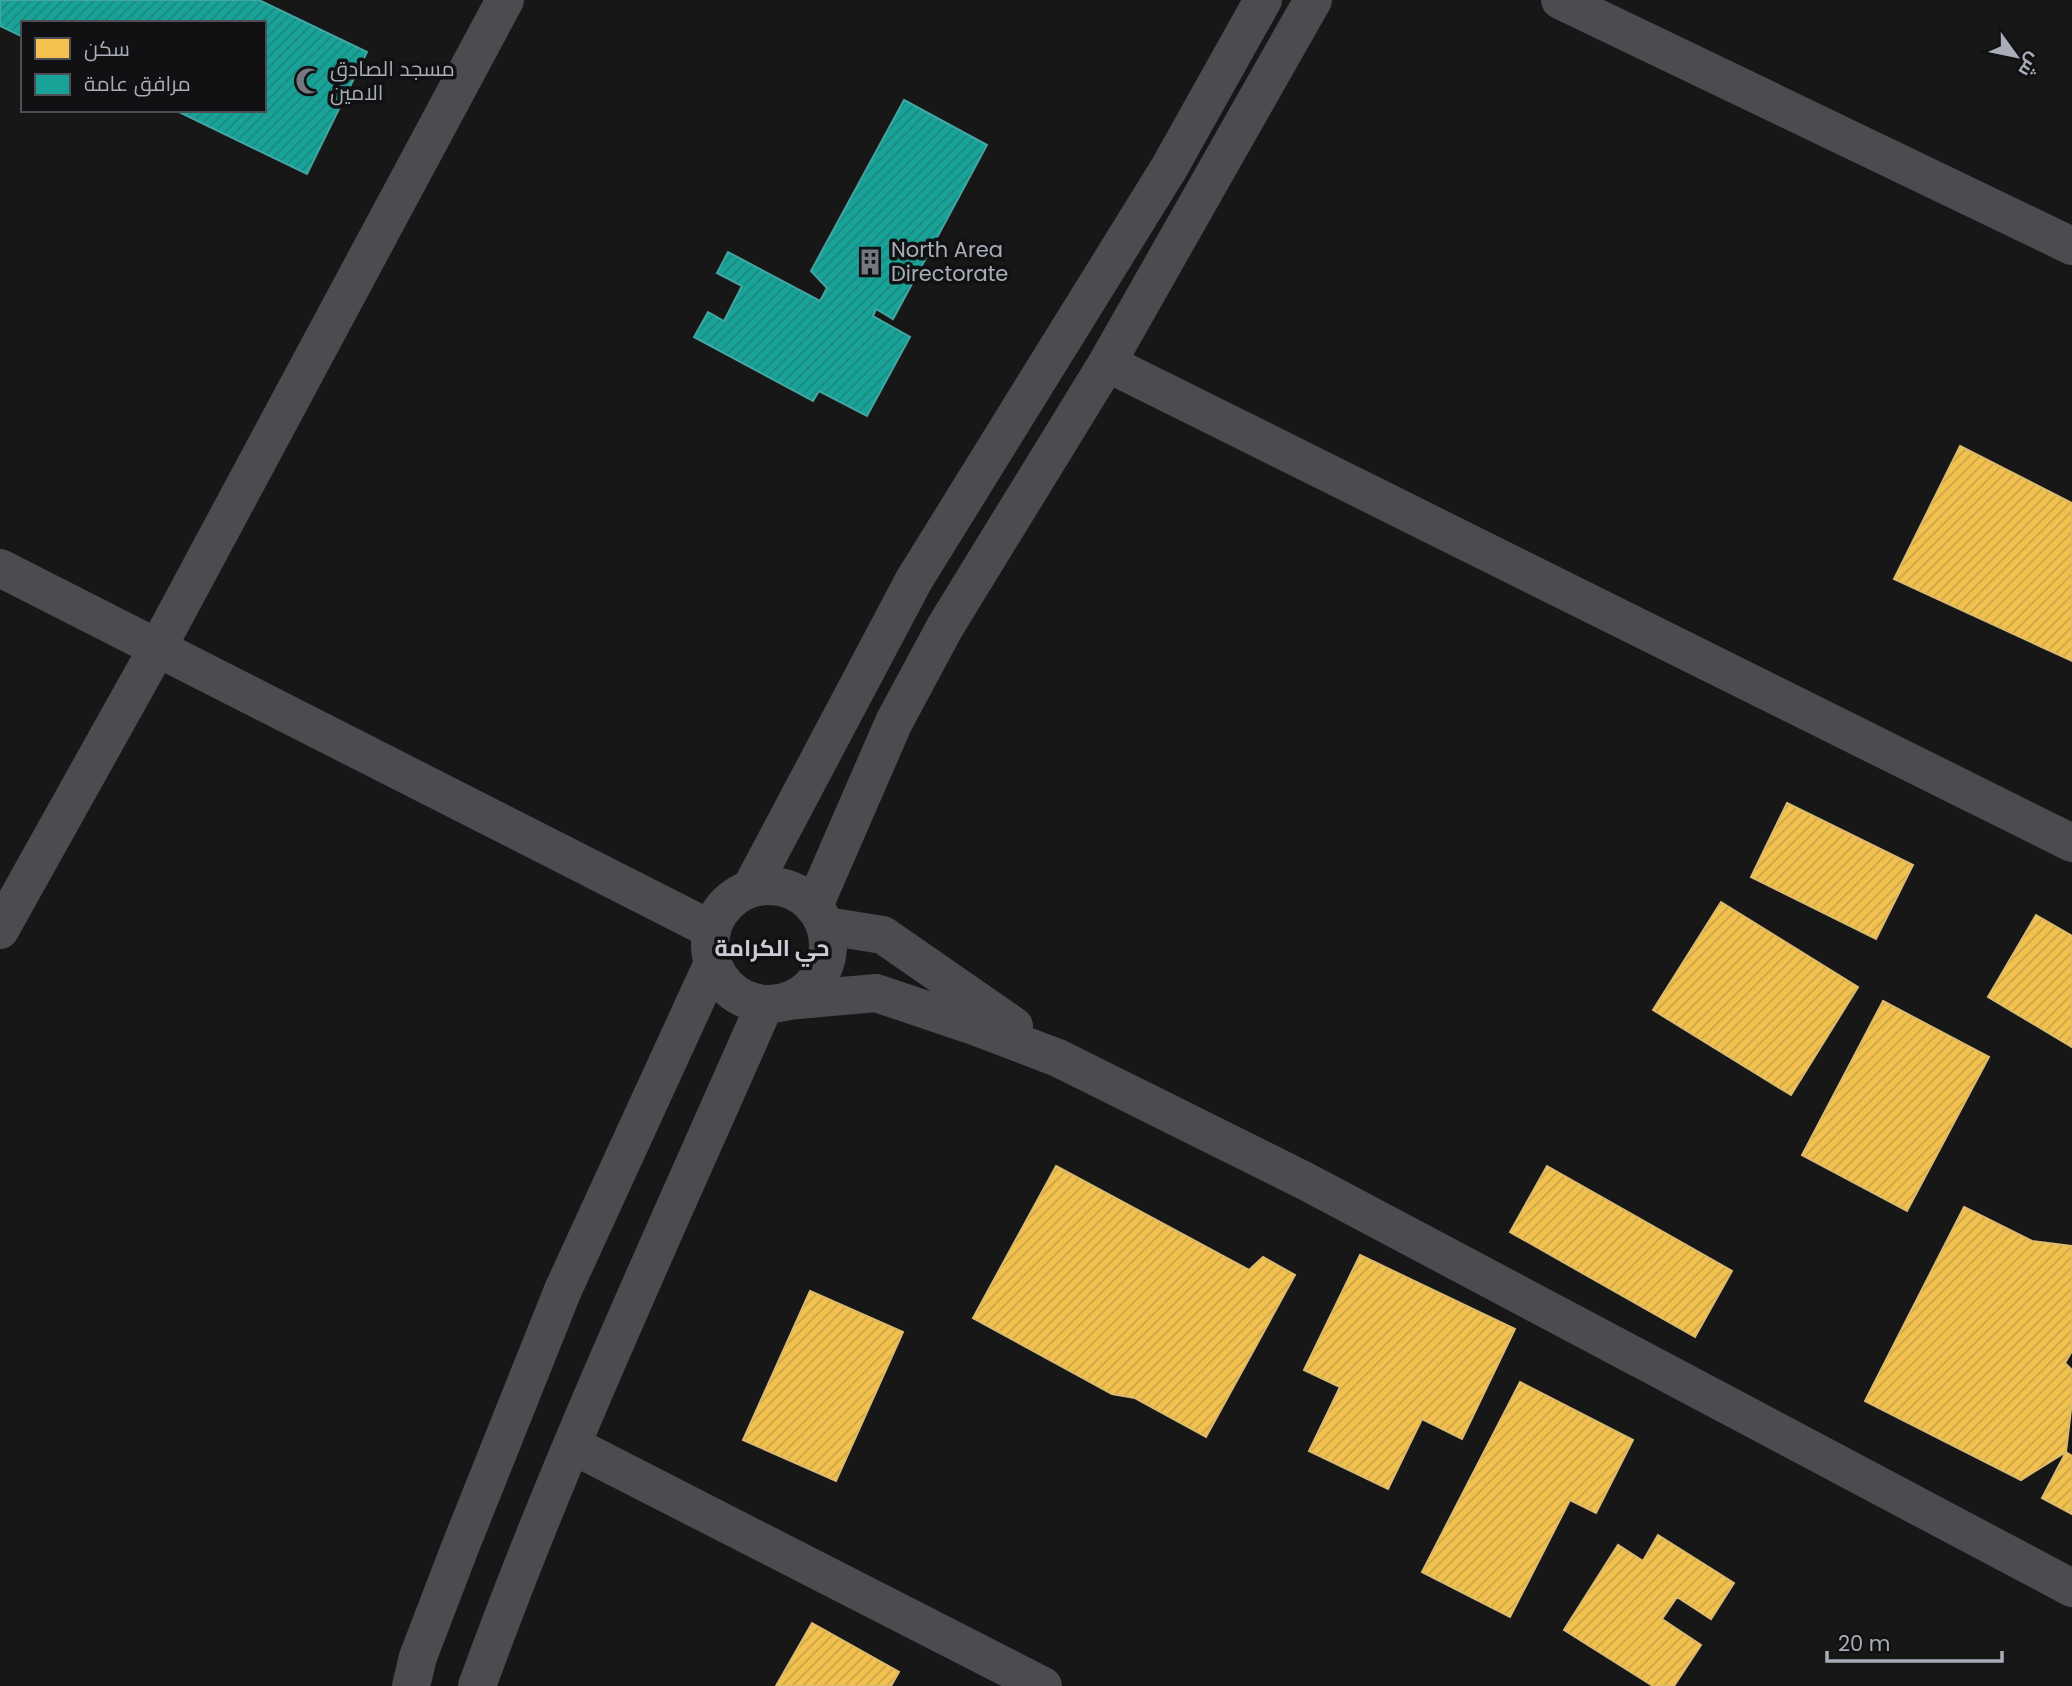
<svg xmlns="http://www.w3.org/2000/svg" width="2072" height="1686" font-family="Poppins,Cairo,sans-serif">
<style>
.homes{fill:url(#homes-hatch);stroke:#dcbb6e;stroke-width:2}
.public{fill:url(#public-hatch);stroke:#42a6a2;stroke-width:2}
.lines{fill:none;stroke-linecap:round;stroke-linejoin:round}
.minor{stroke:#4b4c50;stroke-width:38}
.tertiary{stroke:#4b4c50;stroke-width:38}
.labels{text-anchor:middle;stroke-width:7;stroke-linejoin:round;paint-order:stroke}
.poi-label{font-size:21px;fill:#a8adb8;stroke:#111113;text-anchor:start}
.neighbourhood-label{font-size:23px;font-weight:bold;fill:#c9ccd4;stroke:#111113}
</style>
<defs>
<pattern id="homes-hatch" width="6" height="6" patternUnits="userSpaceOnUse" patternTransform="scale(1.75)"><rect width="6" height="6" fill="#f2c14e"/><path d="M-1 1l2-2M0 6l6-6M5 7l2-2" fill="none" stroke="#cca549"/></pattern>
<pattern id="public-hatch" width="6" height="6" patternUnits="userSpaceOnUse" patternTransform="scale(1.75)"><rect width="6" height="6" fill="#17a398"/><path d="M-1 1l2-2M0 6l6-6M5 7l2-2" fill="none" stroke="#1e8780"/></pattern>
</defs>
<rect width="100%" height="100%" fill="#171717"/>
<path class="homes" d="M1960,446l112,57v158l-178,-82z
M1787,803l126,62 -37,74 -125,-62z
M1721,902l137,85 -67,108 -138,-85z
M2036,915l36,21v111l-84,-50z
M1883,1001l106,56 -82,154 -105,-56z
M1056,1166l193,104 14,-13 32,18 -89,162 -71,-39 -23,-4 -139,-76z
M1547,1166l185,105 -37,66 -185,-105z
M1964,1207l68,34 40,5v105l-7,12 7,7v31l-6,51 -45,28 -156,-79z
M1360,1255l155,74 -53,110 -40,-20 -34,70 -79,-38 31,-64 -36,-17z
M810,1291l93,41 -67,149 -93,-41z
M1520,1382l113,58 -37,73 -26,-13 -60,117 -88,-45z
M2066,1452l6,4v58l-30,-16z
M1658,1535l76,48 -23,36 -34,-22 -15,22 39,26 -27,41h-21l-89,-56 54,-85 25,16z
M812,1623l87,49 -8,14h-115z"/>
<path class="public" d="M0,0h259l108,52 -60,122 -132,-64h89v-87h-241v14l-23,-11z
M904,100l83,45 -94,174 -17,-10 -3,7 37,21 -43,79 -48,-25 -6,10 -119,-64 14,-25 16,9 18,-35 -25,-13 11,-21 92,49 7,-13 -16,-17z"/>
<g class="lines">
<path class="minor" d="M1560,0l512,246
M1107,363l965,480
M0,568l712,362
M826,926l57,9 131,91
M0,930l158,-283 347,-647
M787,1001l89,-8 98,33 84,32 249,124 765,406
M572,1445l471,241"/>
<path class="tertiary" d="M710 945a59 59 0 1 1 118 0a59 59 0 1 1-118 0Z
M751,888l163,-308 255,-412 94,-168
M814,906l80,-184 51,-95 162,-264 206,-363
M411,1686l7,-29 43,-112 102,-255 150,-327
M477,1686c84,-232 189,-456 288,-682"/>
</g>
<defs>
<g id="mosque-bare" transform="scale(2.1)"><path d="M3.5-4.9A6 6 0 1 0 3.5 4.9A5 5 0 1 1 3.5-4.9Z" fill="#757880" stroke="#111113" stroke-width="2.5" paint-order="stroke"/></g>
<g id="building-bare" transform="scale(2.1)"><path d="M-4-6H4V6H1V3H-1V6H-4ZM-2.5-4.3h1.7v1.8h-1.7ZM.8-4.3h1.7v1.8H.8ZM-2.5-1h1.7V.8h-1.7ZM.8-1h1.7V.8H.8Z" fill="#757880" stroke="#111113" stroke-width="2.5" paint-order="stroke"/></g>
</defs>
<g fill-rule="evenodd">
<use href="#mosque-bare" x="309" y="81"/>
<use href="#building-bare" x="870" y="262"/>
</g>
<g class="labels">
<g class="poi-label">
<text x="330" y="76">مسجد الصادق<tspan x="330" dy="24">الامين</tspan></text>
<text x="891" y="257">North Area<tspan x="891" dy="24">Directorate</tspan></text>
</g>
<g class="neighbourhood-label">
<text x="772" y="956">حي الكرامة</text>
</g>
</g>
<rect x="21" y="21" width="245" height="91" fill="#111113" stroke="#4d4f55" stroke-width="2"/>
<rect x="35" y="38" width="35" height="21" fill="#f2c14e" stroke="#4d4f55" stroke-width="2"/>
<text x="84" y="56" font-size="21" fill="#a8adb8">سكن</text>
<rect x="35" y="74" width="35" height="21" fill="#17a398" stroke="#4d4f55" stroke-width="2"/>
<text x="84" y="91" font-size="21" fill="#a8adb8">مرافق عامة</text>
<g transform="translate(2016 56) rotate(123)" stroke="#111113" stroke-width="5" paint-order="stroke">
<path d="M0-5L12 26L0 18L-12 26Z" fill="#a8adb8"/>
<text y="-10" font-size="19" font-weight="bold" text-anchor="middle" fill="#a8adb8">ش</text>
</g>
<path d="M1827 1651v10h175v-10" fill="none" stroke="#a8adb8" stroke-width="3.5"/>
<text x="1838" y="1651" font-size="21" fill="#a8adb8" stroke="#111113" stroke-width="5" paint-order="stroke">20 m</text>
</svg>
